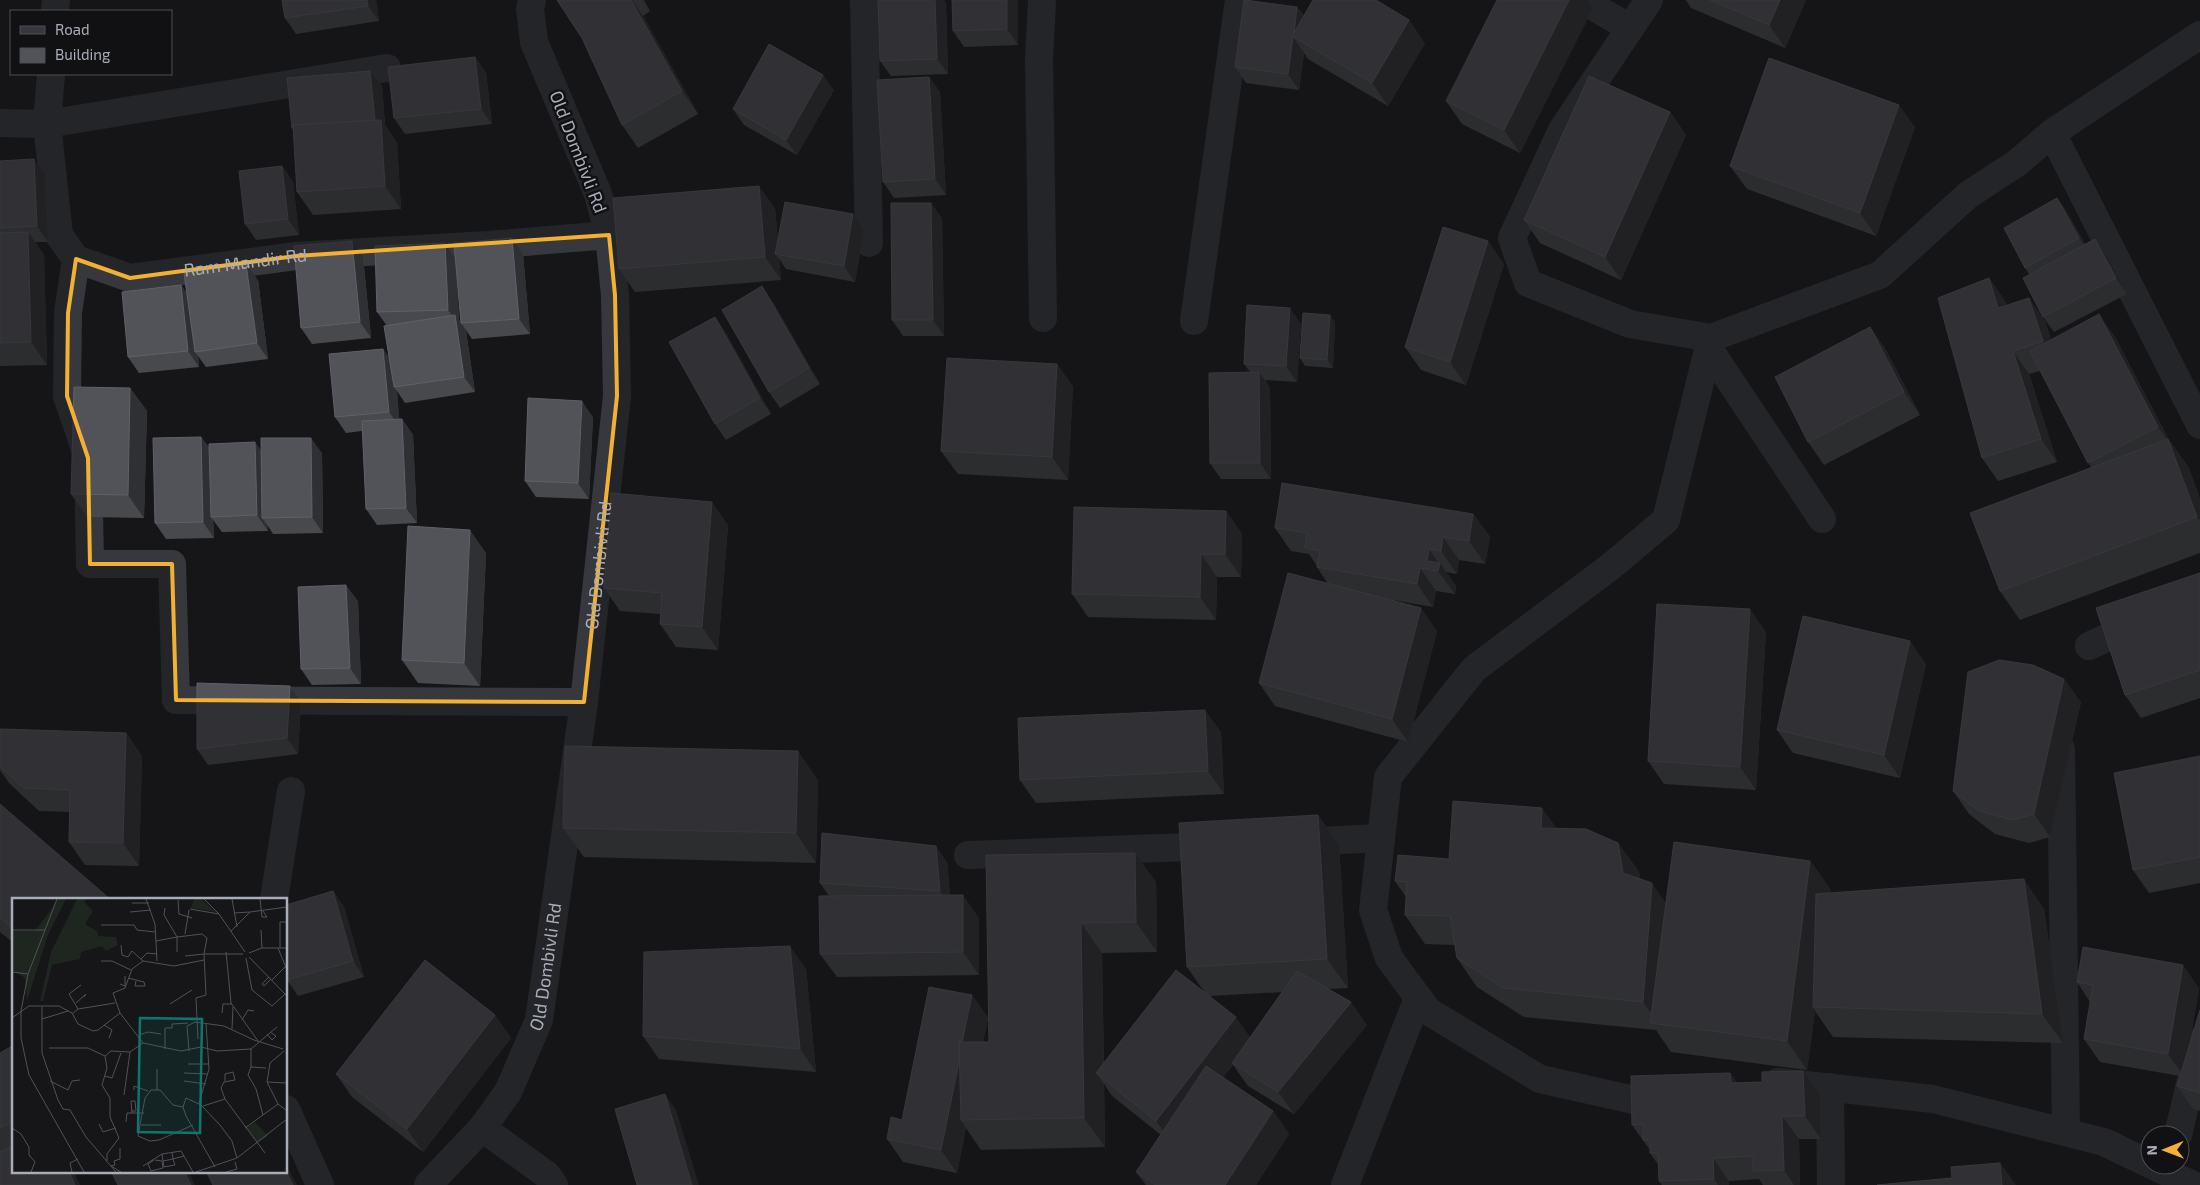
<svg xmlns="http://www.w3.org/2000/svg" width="2200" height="1185" font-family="'Exo 2',sans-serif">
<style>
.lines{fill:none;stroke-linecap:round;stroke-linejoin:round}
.minor{stroke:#37383d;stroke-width:28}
.wall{fill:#47494d;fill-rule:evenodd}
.shaded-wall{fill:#2f3033}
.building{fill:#525359;stroke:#5f6168}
.marked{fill:none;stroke:#f2b134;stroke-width:4;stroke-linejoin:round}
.labels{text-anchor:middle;stroke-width:5;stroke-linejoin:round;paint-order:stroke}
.street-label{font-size:18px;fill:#a8adb8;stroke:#111113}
.inset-road{fill:none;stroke:#505258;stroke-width:1}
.view{fill:#0f766e;fill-opacity:0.15;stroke:#0f766e;stroke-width:2.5}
.inset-edge{fill:none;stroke:#a8adb8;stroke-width:2.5}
</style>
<rect width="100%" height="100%" fill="#161618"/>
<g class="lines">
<g class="minor">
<path d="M864,0l5,243"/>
<path d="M1042,0l-3,59 4,259"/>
<path d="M1582,0l48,28"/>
<path d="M1649,0l-87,130 -50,108 16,45 102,41 81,14 169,-63 88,-80 49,-32 35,-30 148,-98"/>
<path d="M55,11l1,-11"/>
<path id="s1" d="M51,74l-4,50 12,111 17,24 54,19 166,-22 192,-11 121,-10"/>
<path d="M0,123l47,1 340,-56"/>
<path d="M2052,133l148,292"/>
<path d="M76,259l-8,54 -1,83 21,62 2,106h82l4,136 408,2"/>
<path d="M1194,321l45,-321"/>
<path d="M1709,349l113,170"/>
<path d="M2089,646l111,-52"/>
<path d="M2061,749l5,383"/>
<path d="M1299,842l81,-4"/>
<path d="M968,855l249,-9"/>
<path d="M274,899l17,-108"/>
<path d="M1778,1082l155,17 171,43 46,22"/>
<path d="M1830,1087l1,98"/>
<path d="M1668,1096l-34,4 -94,-21 -112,-68 -39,-53 -16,-48 15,-133 86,-108 136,-102 56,-47 45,-182"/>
<path d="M286,1109l34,76"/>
<path d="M482,1128l65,47 7,10"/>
<path d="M2178,1135l22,-94"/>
<path d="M2152,1165l41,20"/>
<path id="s2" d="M428,1185l54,-57 26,-36 31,-72 45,-318 33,-306 -2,-101 -6,-60 -11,-41 -64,-152 -4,-33 2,-9"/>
<path d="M1345,1185l73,-187"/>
</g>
</g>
<path class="wall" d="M282,0h94l3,21 -83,13 -11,-16z
M557,0h87l6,11 -7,5 55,98 -60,34 -16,-23 -40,-87z
M1018,0v45l-54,2 -11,-16z
M1686,0h120l-21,48 -94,-40z
M946,3l2,71 -57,2 -11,-15z
M1297,7l7,9 121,27 -37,63 -80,-47 -4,-6 -5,37 -53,-7 -11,-16z
M1593,8l-73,145 -58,-29 -16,-23z
M475,57l11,16 6,51 -87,10 -11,-16z
M929,77l11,15 6,103 -52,3 -11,-16z
M382,86l3,39 12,18 4,66 -88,6 -16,-23 -4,-62 -1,-2z
M834,90l-37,65 -53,-30 -11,-16z
M1670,112l16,23 -65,145 -81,-37 -16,-23z
M1915,127l-39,109 -129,-47 -17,-23z
M0,161l45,14 3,67h-13l9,13 3,110 -47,1z
M282,166l11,16 6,53 -43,5 -11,-16z
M2057,198l11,16 17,30 10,-5 11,16 21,39 -73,38 -11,-15 -14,-43 -4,-6z
M931,203l11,16 2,117h-41l-11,-16z
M775,208l3,34 75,-28 11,16 -9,52 -69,-13 -7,-10 2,21 -146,12 -16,-23z
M512,238l11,16 7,80 -58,5 -11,-16 -5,-57 3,54 7,11 9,61 -70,11 -8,-12 2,28h3l11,16 4,88 -40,2 -11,-16 -4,-78 -16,2 -11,-16 48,-68 6,9 -2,-32 -10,-14 68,-69 11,15z
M363,257l8,81 -59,6 -11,-16z
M1504,264l-38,121 -45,-15 -16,-23z
M1989,278l16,23 1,5 39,15 6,19 64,-3 54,103 20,28 11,31v54l-180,67 -20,-29 91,-124 -51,-96 -11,3 28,88 -59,19 -16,-23z
M258,280l10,79 -62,8 -8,-11 1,11 -60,6 -11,-16 53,-72 6,9z
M773,302l47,82 -40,24 -11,-16z
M1330,315l5,8 -2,45 -28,-2 -5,-8z
M1301,324l-4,58 -32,-2 5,8 1,91h-50l-11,-16 40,-91 -6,-8z
M1870,327l16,23 34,65 -96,50 -16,-23z
M726,333l45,81 -45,26 -11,-16z
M1073,386l-5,94 -110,-6 -17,-23z
M130,388l17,23 -3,107 -57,-1 -16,-23z
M593,417l-4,82 -53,-2 -11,-16z
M201,437l9,12 51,1 61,3 1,80 -50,1 -5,-8v5l-46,1 -9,-12 1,18 -48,1 -11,-16z
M1226,511l16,23 -1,43h-24l-1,43 -128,-3 -16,-23z
M1473,514l17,23 -5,27 -26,-4 -2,14 -11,-2 10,14 -1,8 -19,-3 -3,16 -40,-7 44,31 -29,111 -133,-36 -16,-23 69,-99 -11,-17v-1l-8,-12 -18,-3 -16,-23z
M728,525l-10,125 -42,-3 -16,-23v-10l-40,-3 -16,-23z
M486,553l-6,133 -62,-3 -16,-23z
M2200,573v125l-59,20 -16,-23z
M358,601l3,83 -49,1 -11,-16z
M1766,632l-10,158 -92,-6 -16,-23z
M1926,664l-26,114 -107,-25 -16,-23z
M290,686l11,16 -3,52 -90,11 -11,-16z
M2081,702l-31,135 -21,6 -34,-9 -26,-20 -16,-23z
M0,729l126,4 16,23 -3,110 -54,-1 -16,-23 1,-30 -31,-1 -30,-28 -9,-13z
M1221,732l3,62 -188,9 -16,-23z
M2200,756v127l-51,10 -16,-23z
M818,780l-2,83 -232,-6 -21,-29z
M0,804l14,95v44l-14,-11z
M1318,815l21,30 9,143 -20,1 39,36 -73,89 -46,-28 -15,-21 -10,12 50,34 16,23 -33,51h-110l-10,-13 25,-37 -49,-39 -8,-12 1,63 -124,3 -15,-22 -9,45 -54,-11 -16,-23 15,-19 70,-125 16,23 -5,24h6l-3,-187 170,27 1,70 -55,1 2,111 101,-71 -18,-26zM1282,992l-32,45 -40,-41z
M1556,828l62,15 21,29 1,7 26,24 144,-42 21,29 -1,3 214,16 19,134 -230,-6 -18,-26 -8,59 -136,-18 -15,-22 -132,-13 -47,-30 -20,-29 -2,-13 -30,-1 -20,-29 1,-18 -11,-16 54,-22z
M947,862l3,33 29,23v57l-142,2 -17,-23 9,-58 -9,-13z
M333,891l11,16 20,70 -66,19 -11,-16z
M806,969l10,103 -157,-13 -16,-23z
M2077,982l122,6 -9,53 10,-31v101l-7,-2 -16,-23 3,-10 -80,-14 -16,-23 6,-37z
M495,1015l16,23 -88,114 -71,-55 -16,-23z
M14,1045v126h59l7,14h-80v-132z
M1803,1071l17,23 1,45h-22l1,46h-37l-4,-6 -30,2v4h-67l-3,-4v-15l-9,-13v-3l-18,-25 98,-52 7,10 25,-1z"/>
<path class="shaded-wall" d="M367,0h9l3,21 -11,-15z
M631,0h1l11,16 55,98 -16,-23z
M643,0h1l6,11z
M935,0h9l2,3 2,71 -11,-15z
M1007,0h11v45l-11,-16z
M1569,0h18l6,8 -73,145 -16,-23z
M1780,0h26l-21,48 -16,-23z
M1297,7l11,16 -15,13z
M1409,20l16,23 -37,63 -16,-23z
M1293,37l11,16 -5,37 -11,-16z
M475,57l11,16 6,51 -11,-15z
M370,71l12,15 3,39 12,18 4,66 -16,-23 -10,-66z
M823,75l11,15 -37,65 -11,-15z
M929,77l11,15 6,103 -11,-16z
M1899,105l16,22 -39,109 -16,-23z
M1670,112l16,23 -65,145 -16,-23z
M34,159l11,16 3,67 -11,-16z
M282,166l11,16 6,53 -11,-16z
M759,186l16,22 4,46h-4l4,5 2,21 -16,-23z
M2057,198l11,16 22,40 -11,-16z
M931,203l11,16 2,117 -11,-16z
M853,214l11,16 -9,52 -11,-16z
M28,232l16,23 3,110 -16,-23z
M512,238l11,16 7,80 -11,-15z
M2095,239l11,16 21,39 -11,-16z
M352,241l11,16 8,81 -11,-16z
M1488,241l16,23 -38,121 -16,-23z
M445,243l11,16 3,61 7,11 9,61 -11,-15 -8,-56 -8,-11z
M246,264l12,16 10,79 -11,-16z
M1989,278l16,23 9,30 -16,-23z
M181,285l11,16 3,51 3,4 1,11 -11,-16z
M762,286l11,16 47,82 -11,-16z
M2029,298l16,23 14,43 -16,-23z
M1290,308l11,16 -4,58 -11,-16z
M2099,314l16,23 54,103 20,28 11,31v22l-3,-4 -27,-73 -12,-17z
M1330,315l5,8 -2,45 -6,-8z
M715,317l11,16 45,81 -11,-16z
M1870,327l16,23 34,65 -16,-23z
M383,349l11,16v22l3,4 3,36 -11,-15z
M2013,351l16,23 28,88 -16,-23z
M1057,364l16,22 -5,94 -16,-23z
M1259,372l11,16 1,91 -11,-16z
M130,388l17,23 -3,107 -16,-23z
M582,401l11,16 -4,82 -11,-16z
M402,419l11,16 4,88 -11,-15z
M201,437l11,16 -1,64 2,3 1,18 -11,-16z
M311,438l11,15 1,80 -11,-16z
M255,442l12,16 -5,60 6,8v5l-11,-16z
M712,502l16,23 -10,125 -16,-23z
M1226,511l16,23 -1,43 -16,-23z
M1473,514l17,23 -5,27 -16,-23z
M470,530l16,23 -6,133 -16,-23z
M1443,537l16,23 -2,14 -16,-23z
M1429,549l11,16v-2l16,23 -1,8 -17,-23 -11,-10z
M1201,554l16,23 -1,43 -16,-23z
M1420,568l16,23 -3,16 -16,-23z
M346,585l12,16 3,83 -11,-16z
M1421,608l16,23 -29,111 -16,-23z
M1750,609l16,23 -10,158 -16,-23z
M1910,641l16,23 -26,114 -16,-23z
M2064,679l17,23 -31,135 -16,-23z
M290,686l11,16 -3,52 -11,-16z
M1205,710l16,22 3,62 -16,-23z
M126,733l16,23 -3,110 -16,-23z
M798,751l20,29 -2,83 -20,-30z
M1542,808l21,29 -22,-9z
M1318,815l21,30 9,143 -21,-29z
M1618,843l21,29 5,31 -21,-30z
M936,846l11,16 4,45 -11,-16z
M1135,853l21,29 1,70 -21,-30z
M1810,861l21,29 -16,117h-2l2,4 -8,59 -20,-29z
M2024,879l20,30 19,134 -21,-29z
M1652,883l20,29 -13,112 -16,-22z
M333,891l11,16 20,70 -11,-16z
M963,895l16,23v57l-16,-23z
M1081,923l21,30 2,126 -8,-6 8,11 1,63 -21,-29z
M790,946l16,23 10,103 -16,-23z
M2183,965l16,23 -15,88 -16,-22z
M972,995l16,23 -20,102h-7l5,8 -9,45 -16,-23z
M1351,1002l16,23 -73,89 -16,-22z
M495,1015l16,23 -88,114 -16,-23z
M1236,1017l16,23 -20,23 1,1 -61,79 -16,-22z
M1803,1071l17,23 1,45 -16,-23z
M1730,1073l16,23 -15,-13z
M665,1094l11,16 23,75h-7z
M1273,1111l16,23 -33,51h-31z
M1782,1116l17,23 1,46h-6l-10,-15z
M1713,1158l16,23v4h-11l-4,-6z
M2000,1163l16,22h-14z
M286,1165l11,20h-4l-7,-14z
M69,1171h4l7,14h-5z
M184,1171h4l7,14h-4z"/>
<path class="building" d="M282,0h85l1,6 -83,12z
M557,0h74l51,91 -60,34 -40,-87z
M878,0h57l2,59 -57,2z
M952,0h55v29l-54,2z
M1244,0l53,7 -3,26 -2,3 1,1 -5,37 -53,-7z
M1313,0h63l33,20 -37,63 -80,-47z
M1497,0h72l-65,130 -58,-29z
M1710,0h70l-11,25z
M769,44l54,31 -37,65 -53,-31z
M475,57l6,52 -87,9 -6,-51z
M1769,58l130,47 -39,108 -130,-47z
M370,71l5,49 -82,5v3h-1l-5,-50z
M1589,76l81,36 -65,145 -81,-37z
M929,77l6,102 -52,3 -6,-102z
M381,120l4,66 -88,6 -4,-67z
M34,159l3,67 -37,2v-67z
M282,166l6,53 -43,5 -6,-53z
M759,186l6,71 -146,12 -6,-71z
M2057,198l22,40 -54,30 -21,-40z
M785,202l68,12 -9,52 -69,-12z
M891,203h40l2,117h-41z
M1443,227l45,14 -38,121 -45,-15z
M28,232l3,110 -31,1v-110z
M512,238l7,81 -58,4 -7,-80z
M2095,239l21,39 -73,39 -20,-39z
M352,241l8,81 -59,6 -7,-82z
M445,243l3,67 -71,2 -2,-66z
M246,264l11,79 -62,9 -11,-79z
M1989,278l9,30 31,-10 14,43 -30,10 28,88 -59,19 -44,-160z
M181,285l7,66 -60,6 -6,-65z
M762,286l47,82 -40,24 -47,-82z
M1247,305l43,3 -4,58 -42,-2z
M1303,313l27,2 -3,45 -27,-2z
M2099,314l59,113 -70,36 -58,-112z
M455,315l9,62 -70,10 -10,-61z
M715,317l45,81 -45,26 -46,-82z
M1870,327l34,65 -96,50 -33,-65z
M383,349l6,63 -54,5 -6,-63z
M947,358l110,6 -5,93 -111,-6z
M1259,372l1,91h-50l-1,-90z
M74,387l56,1 -2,107 -57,-1z
M528,398l54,3 -4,82 -53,-2z
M402,419l4,89 -40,1 -4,-88z
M201,437l2,85 -48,1 -2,-85z
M261,438h50l1,79 -50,1z
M2168,439l29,78 -197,74 -30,-78z
M255,442l2,73 -46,2 -2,-73z
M1282,483l191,31 -4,27 -26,-4 -2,14 -12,-2 -2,12 13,2 -2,8 -18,-3 -3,16 -100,-17 3,-16 -15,-3 2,-15 -32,-5z
M611,493l101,9 -10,125 -42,-3 2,-31 -58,-5z
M1074,507l152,4 -1,43h-24l-1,43 -128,-3z
M408,526l62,4 -6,133 -62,-3z
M1288,573l133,35 -29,111 -133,-36z
M2200,573v97l-75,25 -29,-87z
M346,585l4,83 -49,1 -3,-82z
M1657,604l93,5 -10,158 -92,-6z
M1803,616l107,25 -26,114 -107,-25z
M1999,660l34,5 31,14 -30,135 -21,6 -34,-9 -26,-20 15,-119z
M197,683l93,3 -3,52 -90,11z
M1205,710l3,61 -188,9 -2,-62z
M0,729l126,4 -3,110 -54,-1 1,-52 -47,-2 -23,-22z
M565,746l233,5 -2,82 -233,-5z
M2200,756v101l-67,13 -19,-97z
M1453,801l89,7 -1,20 45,1 32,14 5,30 29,10 -9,119 -140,-14 -46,-30 -7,-42 -45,-1 2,-33 -12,-1 3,-26 51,4z
M0,804l110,95h-96v30l-14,-11z
M1318,815l9,144 -140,8 -8,-144z
M822,833l114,13 4,45 -120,-8z
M1674,842l136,19 -23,180 -137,-18z
M1135,853l1,69 -55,1 3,195 -123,2 -2,-78h30l-3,-187z
M2024,879l18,135 -229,-7 3,-113z
M333,891l20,70 -66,19 -1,-3v-72z
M963,895v57l-143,2 -1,-58z
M790,946l10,103 -157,-13 1,-84z
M2083,947l100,18 -15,89 -84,-15 9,-54 -16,-3z
M425,960l70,55 -88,114 -71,-55z
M1176,970l60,47 -80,104 -60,-48z
M1297,971l54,31 -73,90 -46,-29z
M929,987l43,8 -10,47h-3l1,15 -19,93 -54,-11 4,-22 11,3z
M2200,1010v83l-23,-7z
M14,1045v76l-14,7v-75z
M1206,1066l67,45 -48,74h-69l-20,-13z
M1803,1071l2,45h-23l2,54 -31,1v-15l-40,2 1,21 -55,2 -1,-28h-8v-13h-7v-16l-11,1 -1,-49 99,-3 1,10 31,-1v-10z
M665,1094l27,91h-55l-22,-76z
M14,1145v26h55l6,14h-75v-33z
M2000,1163l2,22h-125l75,-7 -1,-11z
M111,1171h73l7,14h-73z
M206,1171h80l7,14h-80z"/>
<path d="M0 0H2200V1185H0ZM609,235l6,60 2,101 -33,306 -408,-2 -4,-136h-82l-2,-106 -21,-62 1,-83 8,-54 54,19 166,-22z" fill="#161618" fill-opacity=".55" fill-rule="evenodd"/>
<path class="marked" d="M609,235l6,60 2,101 -33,306 -408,-2 -4,-136h-82l-2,-106 -21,-62 1,-83 8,-54 54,19 166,-22z"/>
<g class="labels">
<g class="street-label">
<text transform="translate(578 152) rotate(69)" y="6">Old Dombivli Rd</text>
<text dy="6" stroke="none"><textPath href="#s1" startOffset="365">Ram Mandir Rd</textPath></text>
<text dy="6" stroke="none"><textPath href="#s2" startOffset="660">Old Dombivli Rd</textPath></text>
<text dy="6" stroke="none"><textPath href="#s2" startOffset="255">Old Dombivli Rd</textPath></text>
</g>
</g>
<g transform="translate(12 898)">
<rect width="275" height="275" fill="#161618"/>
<path d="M47,1h7l-18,36 -21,66 -2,-23 -13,-8v-39h23zM65,1h9l-2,3 9,9 -8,13 13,8v4l18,1 2,8 -12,6 -4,-5 -21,6 -1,7 -28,6 -9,36h-3l11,-49zM182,1h7l15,13 -25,-4zM243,224l13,14 -10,7 -12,-15z" fill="#1e261f"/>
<path class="inset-road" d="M45,1l-29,75 -7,37v27l8,37 55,97M134,1l9,25 2,37M192,1l15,15 26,38M220,1l5,28M248,1l2,18h5l-4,-6M166,2l1,14 13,4M120,5h17M178,11l29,5M118,14l21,-2M222,15l16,-1M89,27h33l3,5 18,2M0,32h33M249,32l1,18M219,33l19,-19 37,-5M173,36l4,-24M144,43l21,-4 -13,-22 1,-7M109,47l1,10 6,2 4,-6 11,10M266,50l9,22M268,50v-26h7M165,54v-15l25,-3 5,4 -3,16h39M214,54l5,51 27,38M237,55l13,-5h25M173,58l19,-2 2,41 -10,3 2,41M237,59l38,39M234,60l6,32 20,16 13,-12M129,61l6,-6 10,1M192,62l-30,6 -31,-5 -11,8 -7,19 -12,5 7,20 23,30 38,8 20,-4 16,4 34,-2 26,-22M89,63h11l19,9M0,74l16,2M257,79l-7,7 2,2 7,-7M116,80l16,4 1,4h-10l1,-5M260,82l13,-13M108,86l5,2v-10M64,105l10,-9 -2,3M158,106l22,-14M30,109v46l16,47 5,9 7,1 16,27 30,35M66,111l37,-6M210,115l1,-9h9M60,116l6,-5 -9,-15 12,-9M0,120l17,-12h30l13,7 6,11 15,7 5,-1 22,-17M30,121l26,-8M230,122l6,-10 6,1M92,127l8,5 -3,8M220,131l1,-22M255,136l5,6 4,-4 -6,-4M127,137l9,-3 13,2M37,150h39l17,8M153,151v-21h7v-4l16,-1M239,151v18l-3,8 8,14 7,26M177,153l-2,-25 8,-4 29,4 30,14 29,9M176,166h21M239,169l15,1M145,171v21M172,175l24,1M93,178l7,2 9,-25M38,183l18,9 4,-9 8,-1M172,183l22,3M213,183v-7l8,-2 2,8 -11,2 -3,6 4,11M255,184l3,-19 14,-12M122,192v-4l14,5M112,197l6,-43M187,205l10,-34 -3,-46M266,206l-11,-22 20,1M191,208l22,-7 40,54M171,209l-10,-2 -13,-15h-9l-6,8 -7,38 12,5 9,-1 34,-15M119,213h5l-1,-10h-4l1,12M114,224l1,-9h17M87,226l4,8 13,-4M129,227h20M0,230l9,6 8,13v8l6,7 -4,10M233,230l33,-24 9,7M108,250v11l-6,2 1,4 -4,1 10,6M160,254l1,7 11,-3M150,256l2,13 11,-2 -2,-6 -10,2M142,262l-6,4 3,7 12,-3 -1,-7 -7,-1M95,263v-7l12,-16 -9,-21v-19l-8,-13 5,-17 -2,-12 6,-5 19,1 13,-9M131,268l19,-12 19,-3 12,21M203,269l-29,-51 -3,-9 3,-9 15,7 19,20 12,16 5,17M60,274l-2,-9 8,-4M184,274l41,-14 50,-39M214,274l11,-3 -2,-7"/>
<path class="view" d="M128,120l62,1 -2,114 -62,-1z"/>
<rect width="275" height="275" class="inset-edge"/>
</g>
<rect x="10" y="10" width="162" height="65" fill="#111113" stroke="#4d4f55"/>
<rect x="20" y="26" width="25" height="8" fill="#37383d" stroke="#4d4f55"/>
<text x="55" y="35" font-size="15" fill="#a8adb8">Road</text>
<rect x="20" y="48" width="25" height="15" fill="#525359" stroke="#4d4f55"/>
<text x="55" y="60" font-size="15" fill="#a8adb8">Building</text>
<g transform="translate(2165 1150) rotate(269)"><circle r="24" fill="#111113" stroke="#4d4f55"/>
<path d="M0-4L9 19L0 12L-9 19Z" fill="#f2b134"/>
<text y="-8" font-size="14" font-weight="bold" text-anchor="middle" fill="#a8adb8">N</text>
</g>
</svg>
